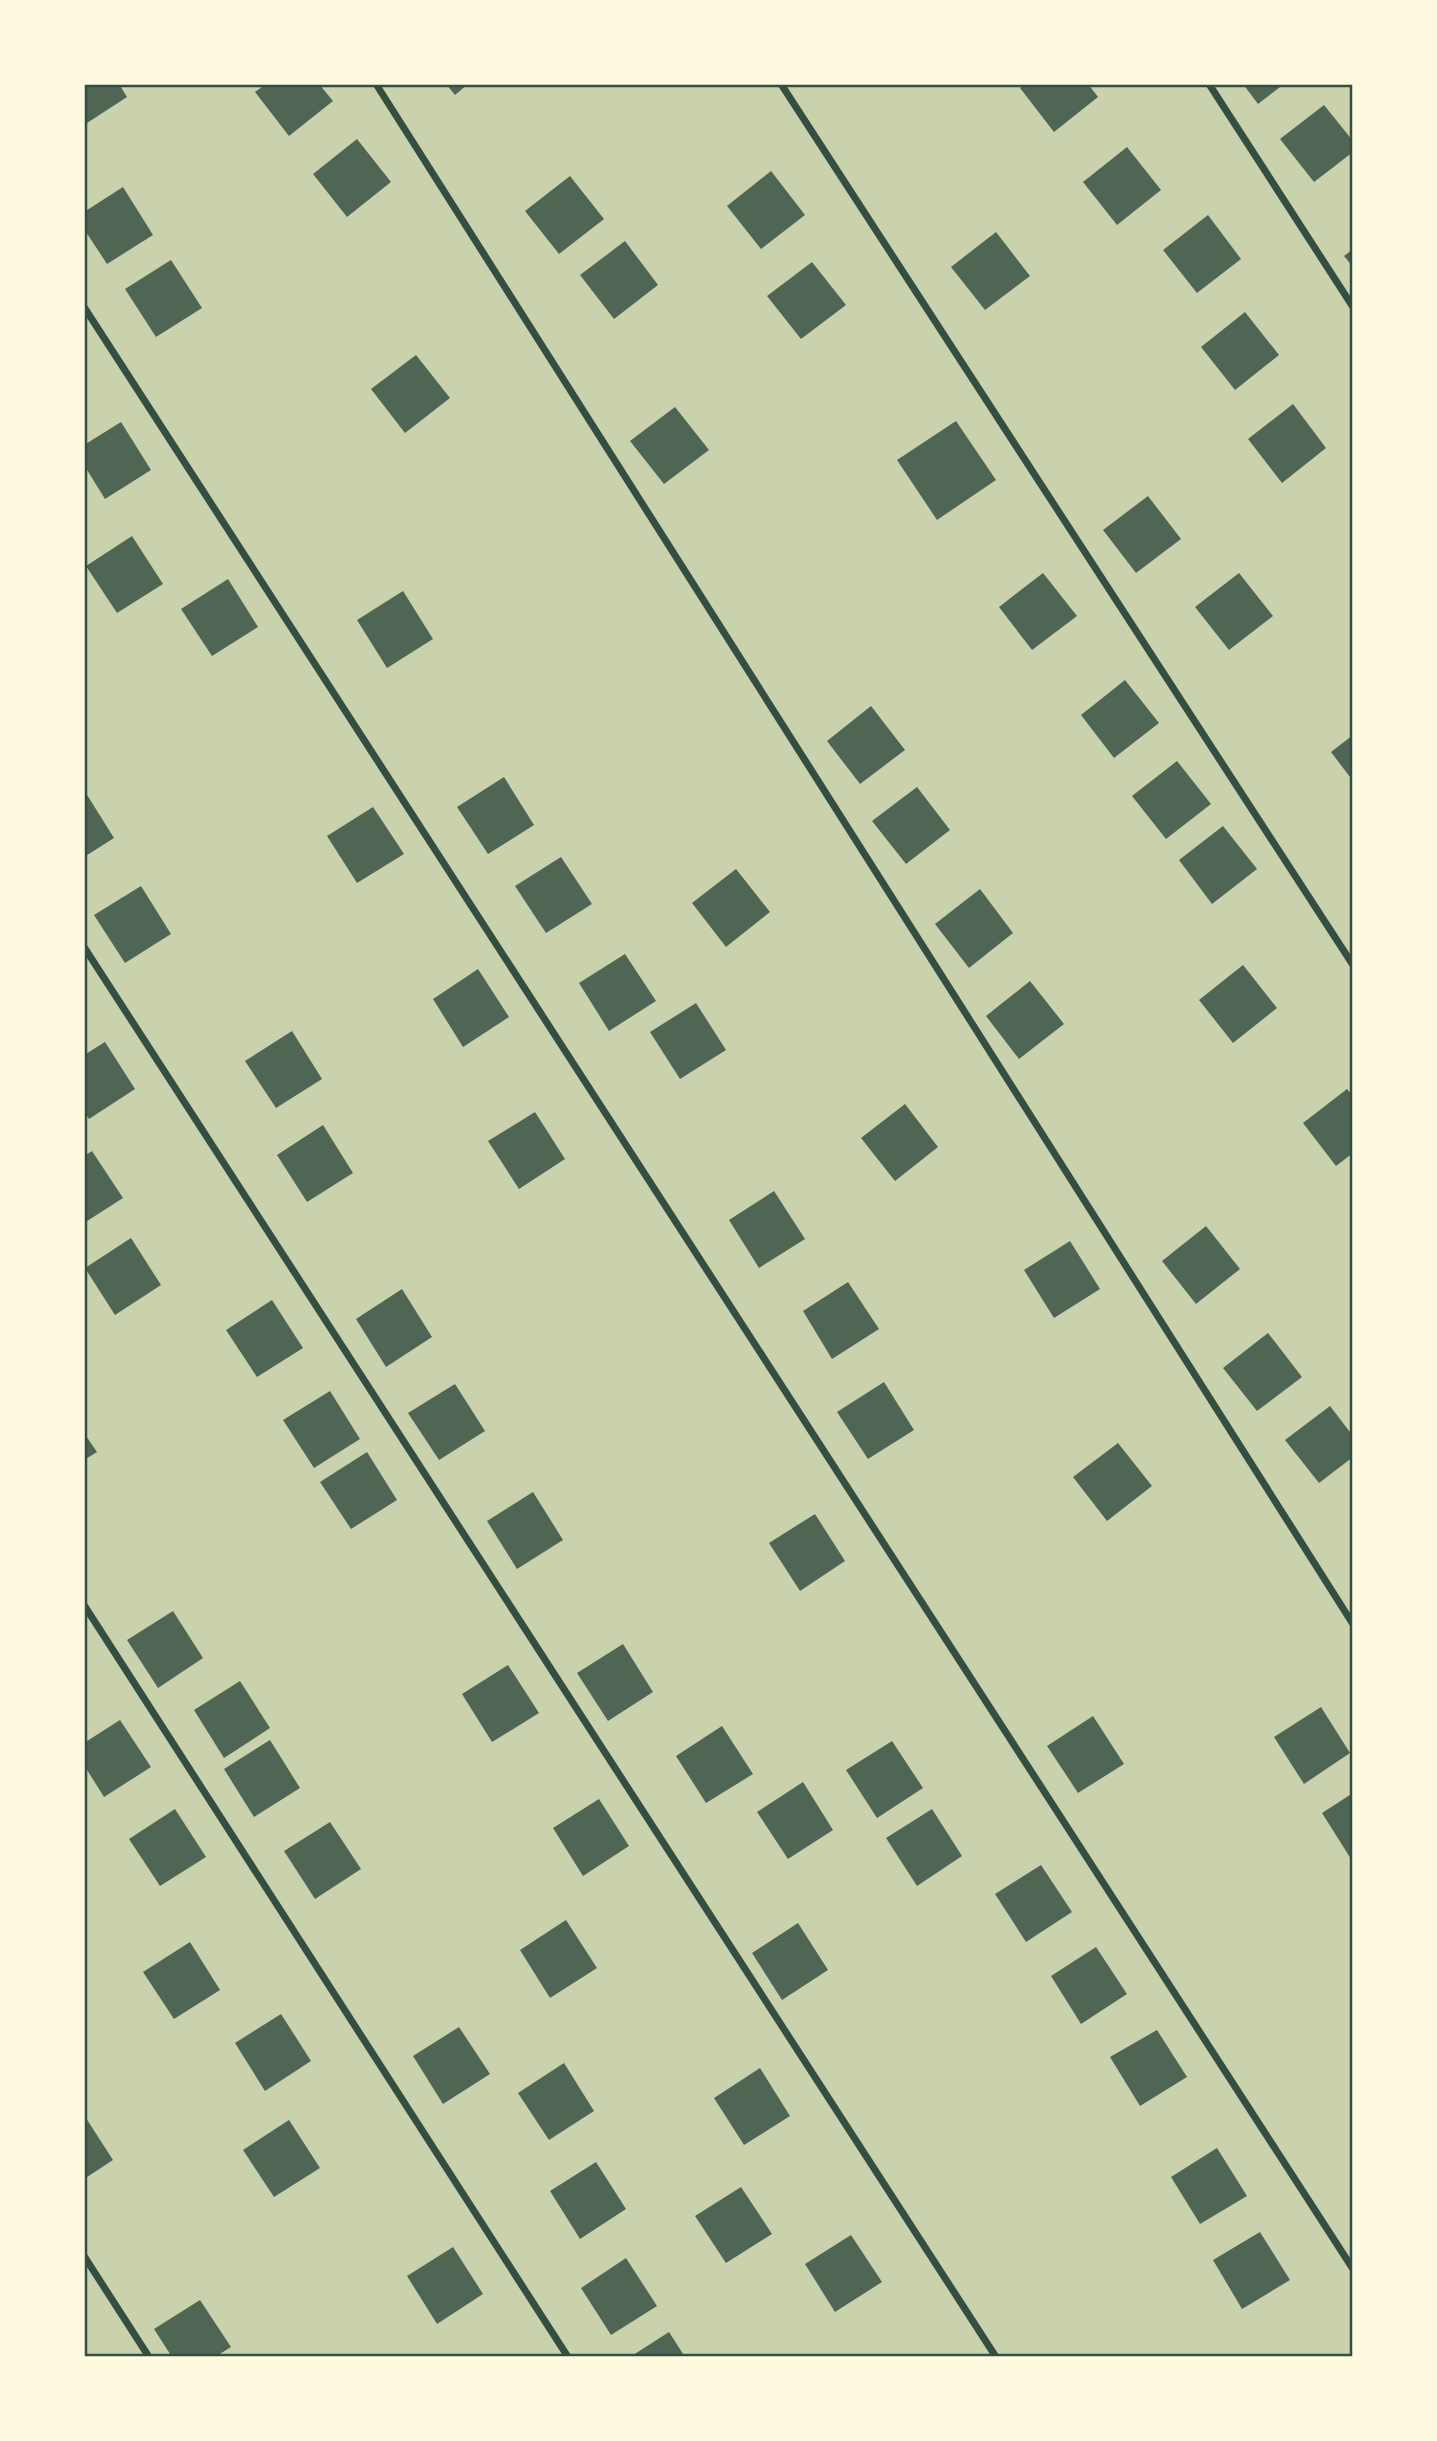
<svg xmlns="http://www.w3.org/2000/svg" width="1437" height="2441" font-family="'Sofia Sans Condensed',sans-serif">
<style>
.green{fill:#cad2ad}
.building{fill:#4f6655}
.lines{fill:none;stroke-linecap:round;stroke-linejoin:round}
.minor{stroke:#344e41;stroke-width:7}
.neatline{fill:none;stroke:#344e41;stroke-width:2.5}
</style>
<rect width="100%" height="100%" fill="#e9edc9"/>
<path class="green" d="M84,84h1269v2273h-1269z"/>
<path class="building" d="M84,84h35l8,13 -43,28z
M266,84h53l14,17 -44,35 -34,-44z
M446,84h22l-13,11z
M1025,84h63l10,13 -44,35 -34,-44z
M1243,84h41l-26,20z
M1324,105l29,36v11l-39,30 -34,-43z
M357,139l34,43 -44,35 -34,-43z
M1127,147l34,43 -44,35 -34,-43z
M771,171l34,44 -44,34 -34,-43z
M570,176l34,43 -45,35 -34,-43z
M123,187l30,48 -46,29 -23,-35v-17z
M1208,215l33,44 -44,34 -34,-43z
M996,232l34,44 -45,34 -34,-43z
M625,241l33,44 -44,34 -34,-44z
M1353,249v18l-9,-11z
M171,260l31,48 -46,29 -31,-48z
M812,262l34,43 -45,34 -34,-43z
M1245,312l34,43 -44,35 -34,-43z
M416,355l34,43 -45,35 -34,-44z
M1293,404l33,44 -44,35 -34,-44z
M675,407l34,43 -45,34 -34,-43z
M956,421l40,59 -59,40 -40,-60z
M121,422l30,48 -46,29 -21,-34v-20z
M1148,496l33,43 -45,34 -33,-43z
M132,536l31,48 -46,29 -31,-47z
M1043,573l34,43 -45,34 -33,-43z
M1239,573l34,43 -44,34 -34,-43z
M228,579l30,48 -46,29 -31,-47z
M403,591l30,48 -46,29 -30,-48z
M1125,680l34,43 -45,35 -33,-43z
M871,706l34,44 -45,34 -33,-43z
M1353,735v46l-22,-29z
M1177,761l34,43 -45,35 -34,-43z
M504,777l30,48 -46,29 -31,-47z
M917,787l33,43 -44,34 -34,-43z
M84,790l30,48 -30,19z
M373,807l31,47 -47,29 -30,-47z
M1223,826l34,43 -45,35 -33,-44z
M561,857l31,47 -46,29 -31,-47z
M736,869l34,43 -44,35 -34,-44z
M141,886l30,48 -46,29 -31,-48z
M980,889l33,44 -44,35 -34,-44z
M625,954l31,47 -47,30 -30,-48z
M1243,965l34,43 -44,35 -34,-43z
M478,969l31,48 -46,30 -30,-48z
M1030,981l34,43 -45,35 -33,-43z
M696,1003l30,47 -46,29 -30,-47z
M292,1031l30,48 -46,29 -31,-47z
M105,1042l30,47 -46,30 -5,-8v-56z
M1347,1089l6,7v57l-17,13 -33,-43z
M905,1104l33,43 -43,34 -34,-43z
M535,1112l30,47 -46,30 -31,-48z
M323,1125l30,48 -46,29 -30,-47z
M92,1151l31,47 -39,25v-67z
M774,1191l31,48 -46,29 -30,-48z
M1206,1226l34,43 -44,35 -34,-43z
M131,1238l30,47 -46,30 -30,-47z
M1070,1241l30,48 -46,29 -30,-48z
M848,1282l31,47 -47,30 -29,-48z
M402,1289l30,48 -46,30 -30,-48z
M272,1300l31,48 -46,29 -31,-47z
M1268,1333l34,44 -45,34 -34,-43z
M884,1382l30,48 -46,29 -31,-47z
M455,1384l30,47 -46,29 -31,-47z
M330,1391l30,48 -46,29 -31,-48z
M1330,1406l23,30v21l-34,26 -34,-43z
M84,1433l13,19 -13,8z
M1118,1443l34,43 -45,35 -34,-44z
M367,1452l30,48 -46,29 -31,-47z
M533,1492l30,48 -46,29 -30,-48z
M815,1514l30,47 -45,30 -31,-48z
M173,1611l30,47 -45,30 -31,-48z
M623,1644l30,48 -45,29 -31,-48z
M508,1665l31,48 -47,29 -30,-48z
M240,1681l30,47 -46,30 -30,-48z
M1321,1707l29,46 -46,31 -30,-47z
M1093,1716l31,48 -46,29 -31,-47z
M120,1720l31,47 -47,30 -20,-32v-22z
M722,1726l31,48 -47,29 -30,-47z
M270,1740l30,48 -46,29 -30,-48z
M892,1741l31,47 -46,30 -31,-48z
M803,1782l30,48 -45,29 -31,-47z
M1353,1793v64l-2,2 -29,-46z
M599,1799l30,47 -46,30 -30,-48z
M175,1809l31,48 -46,29 -31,-47z
M932,1809l30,47 -45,30 -31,-48z
M330,1822l31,47 -46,30 -31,-48z
M1041,1865l31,47 -46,30 -31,-48z
M566,1920l31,48 -47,30 -30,-48z
M798,1923l30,47 -46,30 -30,-47z
M190,1942l30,48 -46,29 -31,-47z
M1096,1947l31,47 -46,30 -30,-48z
M281,2014l30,47 -46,30 -30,-48z
M459,2027l31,47 -47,30 -30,-48z
M1157,2030l30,47 -47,29 -30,-49z
M564,2063l30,48 -45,29 -31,-47z
M760,2068l30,48 -46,29 -30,-47z
M84,2115l29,45 -29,19z
M289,2120l31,48 -46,29 -31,-47z
M1217,2148l30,48 -47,28 -29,-47z
M596,2162l30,47 -46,30 -30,-48z
M741,2187l31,47 -46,29 -31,-47z
M1260,2232l30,48 -48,29 -29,-49z
M851,2235l31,47 -47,30 -30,-48z
M453,2247l30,47 -46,30 -30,-48z
M626,2258l31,48 -46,29 -30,-47z
M200,2300l31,47 -16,10h-43l-18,-28z
M669,2332l16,25h-55z"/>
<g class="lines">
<path class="minor" d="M376,84l977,1540
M781,84l572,881
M1209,84l144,223
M84,307l1269,1962
M84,947l912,1410
M84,1605l484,752
M84,2256l65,101"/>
</g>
<rect width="1437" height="2441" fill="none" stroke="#fefae0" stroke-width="172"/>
<rect x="86" y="86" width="1265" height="2269" class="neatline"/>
</svg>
